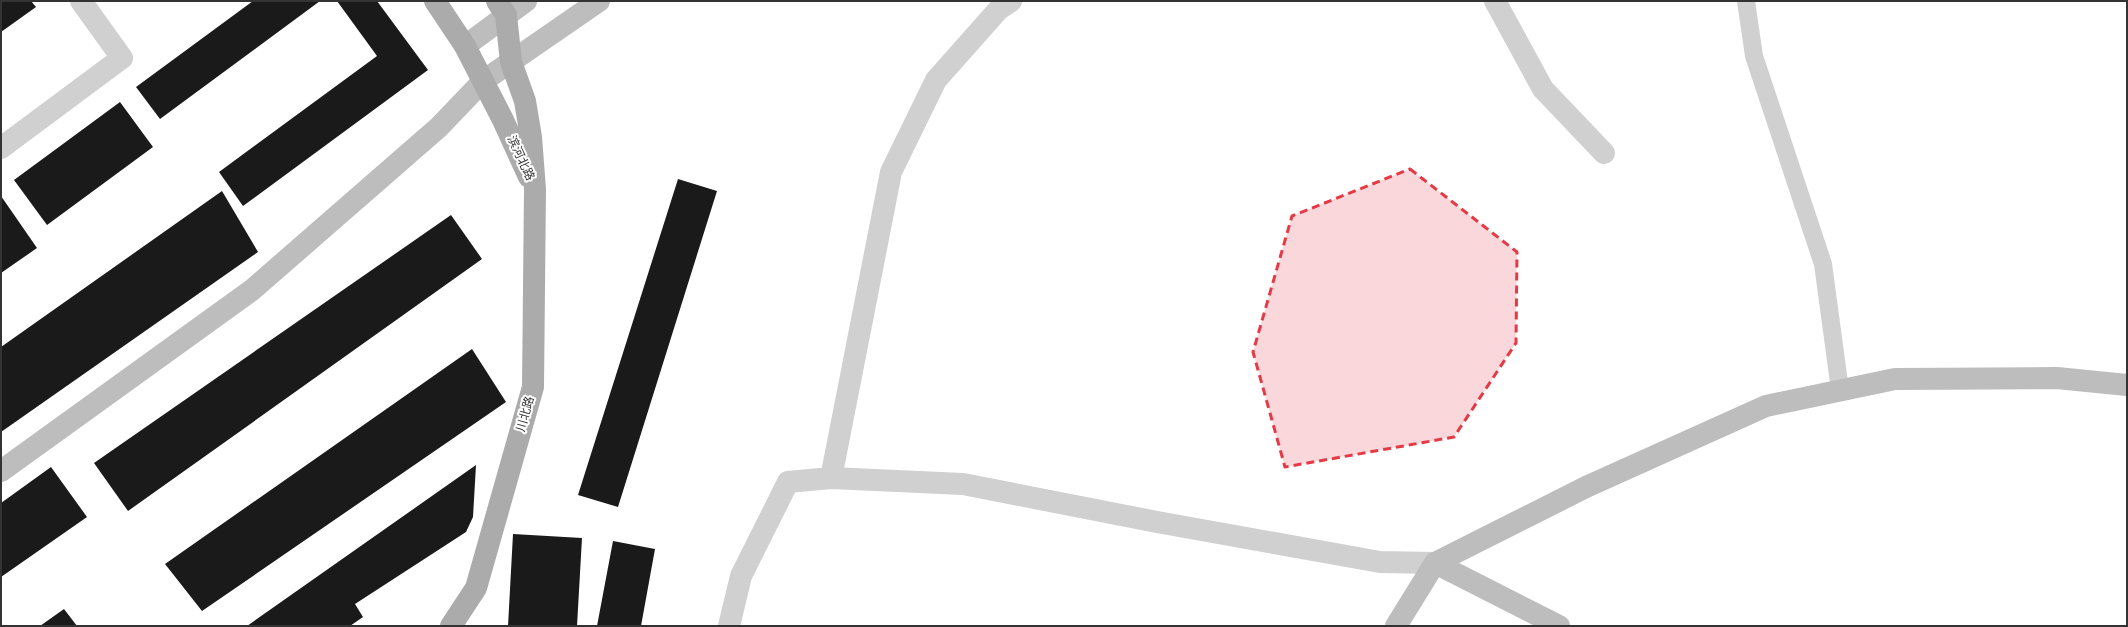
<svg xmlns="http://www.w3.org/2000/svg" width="2128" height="627" font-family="'IBM Plex Sans','Noto Sans SC',sans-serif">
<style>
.building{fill:#1a1a1a}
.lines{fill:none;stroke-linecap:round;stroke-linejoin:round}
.lane{stroke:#d0d0d0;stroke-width:18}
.street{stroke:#d0d0d0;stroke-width:22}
.secondary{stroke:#bdbdbd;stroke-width:22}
.primary{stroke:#ababab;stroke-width:22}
.marked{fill:#e63946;fill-opacity:0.2;stroke:#e63946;stroke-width:3;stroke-dasharray:8 5;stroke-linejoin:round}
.labels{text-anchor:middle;stroke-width:4;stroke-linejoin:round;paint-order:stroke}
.street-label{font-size:12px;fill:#333;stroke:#fff}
</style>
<rect width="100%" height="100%" fill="#fff"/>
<path class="building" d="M1,1h30l5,6 -35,25z
M253,1h67l-160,118 -24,-32z
M337,1h40l51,69 -185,136 -24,-34 158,-116z
M120,102l33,45 -106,78 -33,-45z
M678,179l39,12 -99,316 -40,-12z
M222,191l36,61 -257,180v-85z
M1,196l36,52 -36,25z
M451,215l31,44 -354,252 -34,-48z
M472,349l34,53 -304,209 -37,-47z
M476,465l-3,52 -7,15 -111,72 8,13 -13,9h-103z
M51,467l36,50 -86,60v-74z
M513,534l69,4 -5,88h-69z
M613,541l42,8 -14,77h-44z
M64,609l13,17h-37z"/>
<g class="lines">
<path class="lane" d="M1746,1l8,55 69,208 17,126"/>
<path class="street" d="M1495,1l48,88 61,64
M1,148l121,-90 -41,-57
M831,478l60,-306 45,-92 63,-71 12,-8
M729,626l12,-50 47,-94 43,-4 132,6 194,38 223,40 55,1"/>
<path class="secondary" d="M465,46l61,-45
M1,471l251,-181 187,-163 44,-46 116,-80
M1435,563l124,63
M1396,626l39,-63 151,-76 180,-81 129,-27 162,-1 70,7"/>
<path class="primary" d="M435,1l30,45 38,74 26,57
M451,626l25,-38 57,-201 2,-198 -4,-52 -6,-36 -14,-39 -5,-47 -9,-14"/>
</g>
<path class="marked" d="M1410,169l107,83 -1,91 -62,94 -169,30 -32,-115 39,-136z"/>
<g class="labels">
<g class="street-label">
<text transform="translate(521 158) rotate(65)" y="4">滨河北路</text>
<text transform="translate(525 414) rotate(-74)" y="4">川北路</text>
</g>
</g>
<rect width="2128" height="627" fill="none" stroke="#333333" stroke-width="4"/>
</svg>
